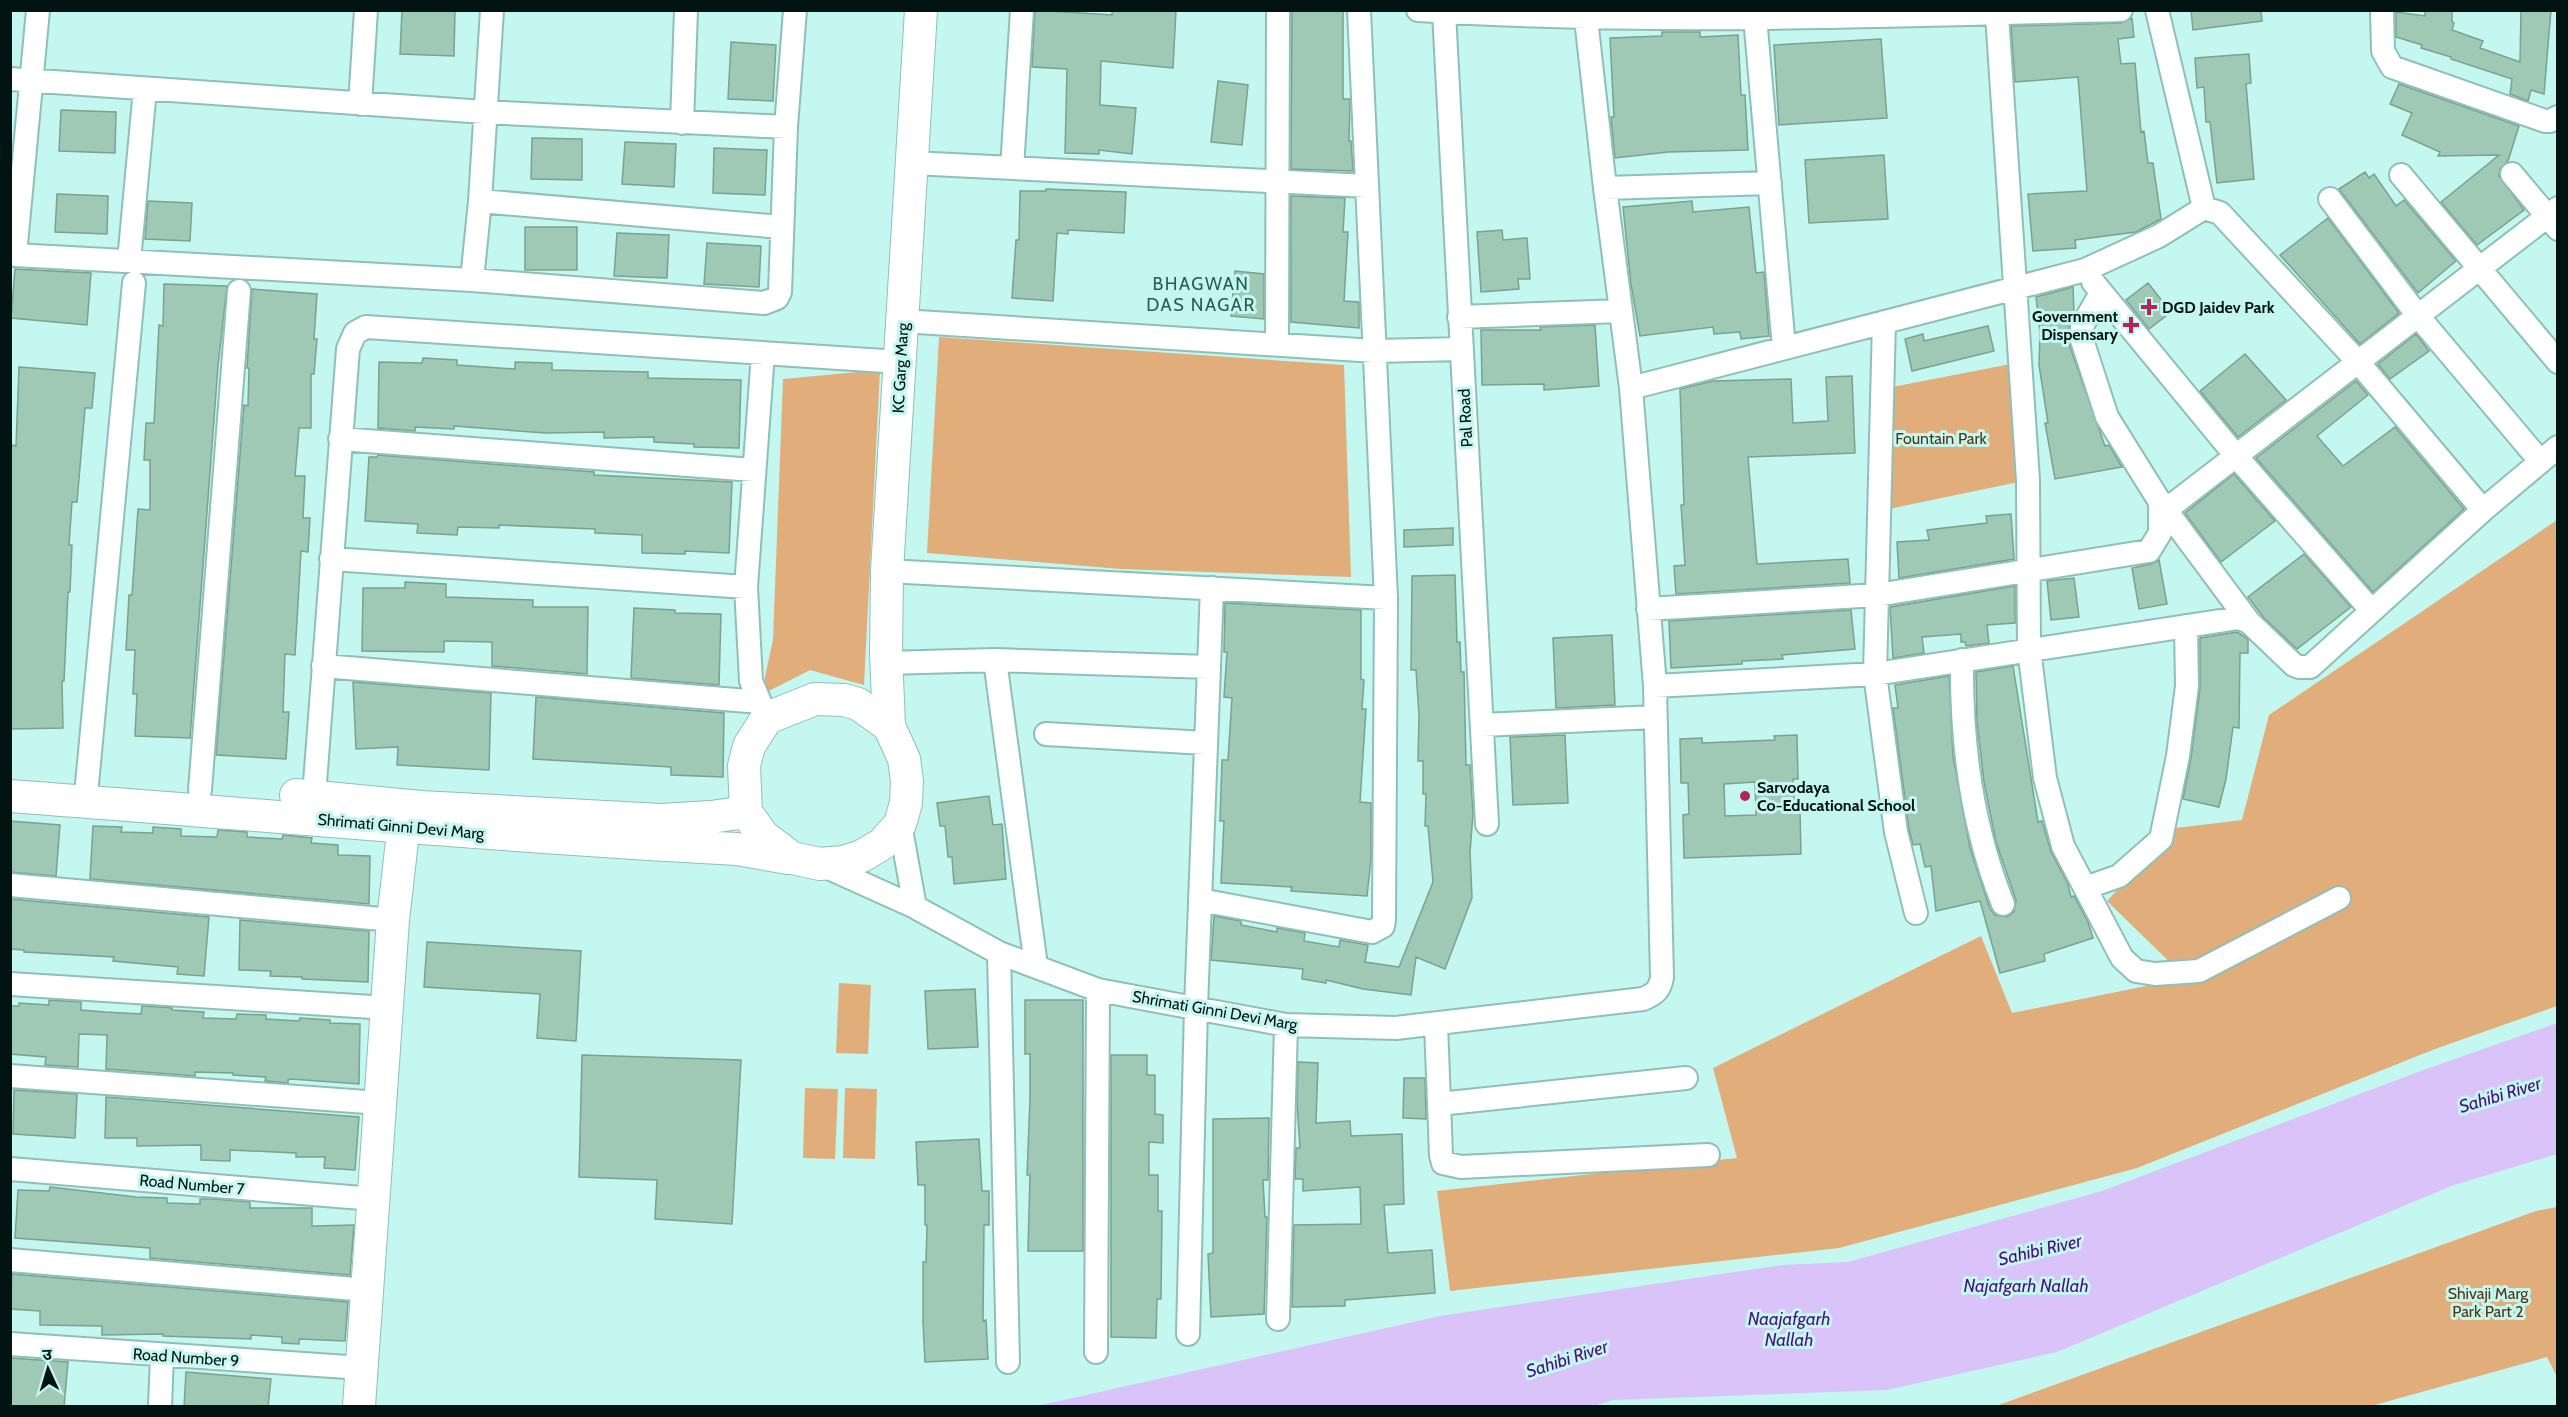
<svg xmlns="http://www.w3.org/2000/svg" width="2568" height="1417" font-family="Cabin,'Noto Sans Devanagari',sans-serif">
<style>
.green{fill:#e0ad7b}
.water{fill:#dac3f9}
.building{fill:#9fc9b5;stroke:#79a28f;stroke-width:1.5;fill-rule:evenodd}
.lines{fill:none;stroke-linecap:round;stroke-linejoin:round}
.street-casing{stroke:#8ec0b8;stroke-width:26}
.secondary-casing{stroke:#8ec0b8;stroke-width:34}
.street{stroke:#fff;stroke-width:22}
.secondary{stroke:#fff;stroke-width:32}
.poi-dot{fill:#b3255a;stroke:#c4f7ef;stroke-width:2}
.labels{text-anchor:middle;stroke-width:6;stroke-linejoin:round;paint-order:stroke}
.poi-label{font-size:16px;font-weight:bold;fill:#021412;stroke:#c4f7ef;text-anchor:start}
.street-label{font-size:16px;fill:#021412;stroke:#c4f7ef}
.park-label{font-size:16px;fill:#533413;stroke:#c4f7ef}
.neighbourhood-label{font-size:18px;letter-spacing:1.5px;fill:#2b5b55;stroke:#c4f7ef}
.water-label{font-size:18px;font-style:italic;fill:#4b0f78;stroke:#c4f7ef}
</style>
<rect width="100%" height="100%" fill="#c4f7ef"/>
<path class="green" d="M939,337l405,28 7,212 -230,-8 -194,-16z
M2021,362l7,118 -149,31 3,-122z
M880,370l-16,315 -54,-15 -49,25 12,-55 10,-261z
M2557,520v486l-122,43 -298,119 -298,80 -389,43 -13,-100 300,-33 -24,-90 268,-132 31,77 174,-35 -79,-77 69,-73 66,-8 27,-105z
M839,983l32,2 -3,69 -32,-1z
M805,1088l33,1 -3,70 -32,-1z
M845,1088l32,1 -2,70 -32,-1z
M2557,1207v170l-10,-20 -176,49h-375l540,-195z"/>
<path class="water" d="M2557,1023v131l-106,32 -394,166 -170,38 -274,10 -19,6h-557l403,-90 342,-51 66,-3 254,-71 316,-119z"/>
<path class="building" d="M402,10h53l-1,46 -54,-2z
M1035,10l77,5v-5h64l-3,58 -72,-7 -1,44 36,3 -4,46 -33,-4v4l-34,-1 2,-84 -35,-2z
M1292,10h51v89h7l-1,42h2l2,30 -62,-2z
M2191,10h70l1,11 -69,9z
M2425,10h27v12l2,1 -2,7 31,11 -3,7 40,14 1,-52h30l-7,84 -13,-4 -3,11 -18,-7 2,-15 -61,-20v-2l-30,-9 1,-3 -26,-8v-25l29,4z
M2132,18l2,19 -16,2 3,25 14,-1 6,69 3,-1 4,32h5l8,56 -25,13 -61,8 1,8 -43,3 -5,-57 59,-3 -9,-114 -63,5 -4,-56 110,-3z
M1662,32h38v5l38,-2 3,60h4l3,55 -80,2 -53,6 -4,-41h3l-4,-79 52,-2z
M1881,39l6,79 -108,7 -5,-80z
M731,42l45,3 -3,56 -45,-2z
M2249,54l2,29 -5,1 8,95 -37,4 -7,-61h-4l-2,-35 -7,1 -2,-30z
M1218,81l30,4 -6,60 -31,-3z
M2399,84l120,42 -11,35 -8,8 -1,7 25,34 -47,35 -36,-43 58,-47 -61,1 2,-4 -38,-17 10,-22 -22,-9z
M61,110l55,2 -1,41 -56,-2z
M532,138l50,1v41l-51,-1z
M625,142l51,2 -2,43 -52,-3z
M714,148l53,2 -2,45 -52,-2z
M1884,155l4,64 -79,4 -4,-63z
M2365,172l4,6 5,-4 22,32 8,-6 52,61 -38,32 -79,-104z
M1046,189l80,3 -2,41 -56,-3v4l-11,-1 -4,68 -41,-3 4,-58h3l1,-49h26z
M57,194l51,2 -1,38 -52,-2z
M1291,196l54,2 -2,34h5l-4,69 15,1v26l-68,-6z
M148,201l44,2 -2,38 -45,-2z
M1692,201l1,11 56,-5 7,66 8,-1 5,64 -28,3 -1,-7 -26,2 -1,-7 -73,9 -9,-52 -8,-77z
M2328,218l71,95 -39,31 -80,-89z
M525,227h52v43h-52z
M1502,230l1,10 24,-2 3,41h-12l1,10 -38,3 -4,-60z
M617,233l52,2 -2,43 -53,-2z
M707,243l54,3 -2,41 -55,-3z
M15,269l76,4 -4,52 -76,-7z
M1235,271l29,3v45l-33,-3z
M2148,283l23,29 -22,17 -23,-29z
M164,284l63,2 -9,80 -28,372 -55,-2 2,-42h-4l2,-44h-9l3,-55h3l6,-86 12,1v-50h-6l2,-37h8l5,-98 4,1z
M2073,287l1,26 -5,12v19l36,102 4,-1 13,22 -67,12 -10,-56h3l-9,-58 1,-32 -4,-36z
M252,289l65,5 -3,45h3l-3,35h-3v54h-12l-4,48h10l-2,42h7l-2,34 -7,-1 -6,104 -10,-1 -2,58h6l-3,47 -70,-4 28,-350 4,1 1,-38h-2z
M1595,325l4,61 -55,4v-6l-62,1 -1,-55h60l-1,-3z
M1988,326l6,25 -82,20 -7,-32 18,-5 1,7z
M2416,334l13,17 -39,28 -12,-15z
M2245,354l41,46 -48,37 -38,-46z
M423,358l34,2v5l58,4v-7l37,1v7l96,2v6l93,2 -2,68 -45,-1v-3l-40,-2v-5l-50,1v-6l-59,1 -91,-7v3l-39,-2v4l-37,-3 1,-66 43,1z
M19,367l76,6 -3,35h-7l-8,94h-5l-3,43h3l-2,47h-2l-4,89h-2l1,47 -53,1v-270l2,-14 4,1z
M1852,376l3,77 -107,4 9,107 91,-5 2,24 -174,11 -2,-28 11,-1 -4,-60h3l-4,-116 33,-8 78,-2 2,44 35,-2 -2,-44z
M2356,381l12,14 -51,41 26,30 52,-39 69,82 -91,83 -117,-134z
M378,455l216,17v3l138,7 -3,71 -44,-2v3l-43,-1v-18l-47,-2v-4l-96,-4v3l-41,-1 -1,8 -40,-2 1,-9 -53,-3 4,-64h8z
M2234,474l41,47 -54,41 -36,-49z
M2011,514l3,45 -115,19 -2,-36 32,-2 -2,-10 60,-7 -1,-7z
M1453,528v17l-49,2v-17z
M2304,554l47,53 -54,42 -33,-31 -16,-21z
M2159,560l8,44 -28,5 -7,-41 19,-4z
M1455,575l2,67h3l1,30h3l2,93h4l3,49 -3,38 2,46 -27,71 -29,-12 -5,38 -48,-6 -37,-9v3l-24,-4 1,-10 -92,-9 3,-44 27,5v4l36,7v-4l28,5 -1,8 35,6 1,-7 28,5 -3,17 34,5 34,-85 -5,-56h-3l1,-32h-3v-33h-5l1,-45 -3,-46h-5l1,-94z
M2074,578l5,39 -28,3 -4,-39z
M405,582l41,2v13l87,3v7h55l-1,67 -95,-8v-24l-48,-1v11l-82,-1 1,-63h42z
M2015,586v37l-28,2 2,18 -23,3 -1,-4h-4v-8l-39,3 2,16 -31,5 -3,-51z
M1225,603l136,7v69l3,1 -2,29h4l-6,93 11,1v56l-4,37 -76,-5 1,-4 -71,-4 3,-62h-4l2,-61h6l4,-62 -8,-1 3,-45h-3z
M634,608l41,2v3l46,1 -2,71 -88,-7z
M1851,610l4,39 -73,6 1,4 -41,2v3l-71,4 -2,-47z
M2237,632l11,7v14h-8l-1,75 -6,-1 -7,52 -7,28 -36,-8 8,-41 9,-70v-50z
M1612,635l3,70 -59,3 -3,-70z
M2013,666l25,156 4,-1 9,31 17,32 3,13 3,-1 14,26 5,16 -49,16 1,7 -45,12 -20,-72 -44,10 -5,-45 -6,1 -5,-23 -7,1 -4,-16 -16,-121h5l-3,-23 54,-9 4,80 17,92 20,61 5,6 12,2 7,-5 2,-12 -20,-58 -12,-60 -7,-60 -1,-50z
M353,682l138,11 -2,77 -92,-5 1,-18 -42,2z
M536,697l188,16 -1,64 -52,-2v-8l-138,-8z
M1565,735l3,68 -55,2 -3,-68z
M1797,735l1,44h-5l2,33h5l1,42 -117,4 -1,-43 6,-1 -1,-31h-7l-1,-44 22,-1v5l73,-3 -1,-4zM1755,782l1,33 -31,1 -1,-32z
M989,796l4,29 9,-1 4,55 -52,5 -2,-27h-4l-3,-31h-5l-3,-23z
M10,821l50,4 -4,51 -46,-4z
M93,826l29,1 -1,5 32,1v-6l28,2v7l36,1 1,-7 29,2v5l35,2 1,-4 29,3 -1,5 27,2v10l32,1 -1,48 -279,-25z
M10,899l199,18 -5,59 -27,-2 1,-7 -65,-6 1,-4 -90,-5v-2l-14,-1z
M240,920l129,11 -1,51 -66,-3v-2l-32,-1 1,-5 -32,-1z
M427,942l154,9 -5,90 -39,-3 3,-44 -116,-7z
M975,989l3,58 -50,2 -3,-58z
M49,1000l32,2v8l24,2 36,2 1,-8 17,1 13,1v2l32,2 -1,6 33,1 1,-5 29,1v4l33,2 1,-3 30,2v3l30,1 -1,60 -68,-5 -3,1v3l-23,-2 1,-4 -33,-2v-2l-38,-1v4l-89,-7 1,-34 -28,-1 -1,33 -33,-2 1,-8 -36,-3v-48h9v-3l30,2z
M1025,1000h58v251h-55l2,-76h-3l3,-76v-45h-5z
M582,1055l159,5 -9,164 -77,-5 2,-39 -78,-3z
M1111,1055h36v20h8v39l8,1v28l-14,-1v33h9v36h4l-1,88h-4l-1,39 -45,-1z
M1298,1062l20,1 -2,60 34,-2 1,15 51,-2 2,70 -20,1 4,48 44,-3 3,43 -90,7v6l-53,1 2,-82 67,-1 -1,-37 -57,4v-12h-8l1,-31h4l-3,-47z
M1404,1078h21l1,41 -23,-1z
M14,1090l63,4 -2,44 -62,-4z
M106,1097l253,20 -4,53 -31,-2 1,-11h-29v-4l-66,-3v11l-29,-1v-15l-64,1v-8h-32z
M1269,1118l-1,62h-5l2,37h2l-3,97 -53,3 -3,-63 5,-1v-134z
M979,1139l3,52h7v34h-5l-1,96 3,-1 2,39 -63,3 -2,-39v-61h3l1,-37h-2v-40h-7l-2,-43z
M50,1187l86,10 31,1v5l33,1v-5h13l37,3v6h62v18l42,-1 -4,50 -200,-17v-10l-135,-10 3,-48 31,1z
M12,1274l336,28 -3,39 -46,-2v5l-17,-1v-6l-31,-2v4l-88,-3v-2l-61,1v-9l-62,-1v-14l-30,-2z
M10,1358l58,4 -4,45h-54z
M186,1372l85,7 -3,28h-84z"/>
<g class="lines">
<g class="street-casing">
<path id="street" d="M1418,10c234,15 469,6 703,0
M2157,10l47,198
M2382,10l1,41 9,16 153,54h5l8,-4
M1444,12l43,812
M1997,15l31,465 1,169 16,129 18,68 59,112 14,13 19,3 44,-3 140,-73
M1755,17l29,331
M10,79l475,33 301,15
M360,104l6,-94
M682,123l4,-113
M912,163l455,23
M1012,168l10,-158
M2512,174l46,55
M2401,175l157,187
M1605,188l165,-5
M2330,199l88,117 122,145
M480,201l301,26
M10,254l5,1 23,-245
M15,255l457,25 8,-79 12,-191
M129,261l16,-172
M472,280l292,23 13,-5 3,-6 6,-165 9,-117
M2093,282l143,174 135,154
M2101,293l-19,33v14l25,77 53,85 11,4 387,-298
M1459,317l162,-6
M902,321l473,30 86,-2
M1884,322l-9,352 21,158 20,81
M1277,344l1,-334
M763,353l-17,234 5,94 14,33
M1631,388l454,-118 74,-34 45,-28 16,5 139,150 124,147
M340,439l414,31
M2160,502l89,120
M331,559l415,28
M887,571l499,27 -27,-588
M1648,609l229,-14 272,-44 11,-18v-31
M995,660l214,7
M1962,660c-1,84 10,167 41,244
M886,663l109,-3 41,306
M323,666l437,36
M1655,686l220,-12 364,-56 10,4 45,43 5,2h11l173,-157 75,-63
M1482,725l173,-8
M1046,734l160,9
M87,784l47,-501
M200,790l39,-499
M314,796l34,-447 7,-16 11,-6 534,35
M900,824l15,83
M822,865l93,42 84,46 99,37 188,35 110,3 247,-29c12,-5 17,-9 19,-22l-7,-291 -24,-298 -26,-200 -20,-178
M10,885l383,35
M2085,888l34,-12 42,-37 17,-83 9,-70 -1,-60
M1200,900l172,32 11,-6 1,-6 2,-322
M999,953l9,409
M10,984l378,24
M1436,1024l5,131 2,8 18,4 247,-12
M10,1076l370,27
M1439,1104l247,-26
M10,1169l364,30
M10,1260l357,30
M1278,1319l8,-294
M1188,1334l8,-327 16,-419
M10,1344l352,24
M1096,1352l2,-362
M160,1406l2,-50"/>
</g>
<g class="secondary-casing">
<path id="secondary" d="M889,726l-31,-22 -14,-4 -29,-1 -48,19 -18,28 -5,20 2,46 17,24 29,22 28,6 23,-2 19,-6 20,-12 18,-20 6,-21 1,-22 -3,-22 -15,-33 -3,-73 1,-82 34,-561
M296,795l125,12 240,13 50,-3 35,-5
M10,796c243,18 485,40 727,53l51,9
M359,1406l34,-486 13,-114"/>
</g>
<use href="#street" class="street"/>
<use href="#secondary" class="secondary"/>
</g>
<g class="poi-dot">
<path d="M2146 298h6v6h6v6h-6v6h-6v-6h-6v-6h6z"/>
<path d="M2128 316h6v6h6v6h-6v6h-6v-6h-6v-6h6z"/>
<circle cx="1745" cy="796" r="6"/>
</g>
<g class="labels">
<g class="poi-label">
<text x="2162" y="313">DGD Jaidev Park</text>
<text x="2118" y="322" text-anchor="end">Government<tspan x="2118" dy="18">Dispensary</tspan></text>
<text x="1757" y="793">Sarvodaya<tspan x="1757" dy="18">Co-Educational School</tspan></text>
</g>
<g class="street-label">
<text transform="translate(900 368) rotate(-87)" y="6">KC Garg Marg</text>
<text transform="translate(1465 418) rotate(-93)" y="6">Pal Road</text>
<text transform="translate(401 826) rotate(5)" y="6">Shrimati Ginni Devi Marg</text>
<text transform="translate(1215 1010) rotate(10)" y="6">Shrimati Ginni Devi Marg</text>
<text transform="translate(192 1184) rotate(5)" y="6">Road Number 7</text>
<text transform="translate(186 1357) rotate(4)" y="6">Road Number 9</text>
</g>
<g class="park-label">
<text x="1941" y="444">Fountain Park</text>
<text x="2488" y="1299">Shivaji Marg<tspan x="2488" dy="18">Park Part 2</tspan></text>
</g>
<g class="neighbourhood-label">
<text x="1201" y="290">BHAGWAN<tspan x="1201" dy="21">DAS NAGAR</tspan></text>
</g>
<g class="water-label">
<text transform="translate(2500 1095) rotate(-17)" y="6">Sahibi River</text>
<text transform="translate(2040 1250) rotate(-13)" y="6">Sahibi River</text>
<text x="2026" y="1292">Najafgarh Nallah</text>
<text x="1789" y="1325">Naajafgarh<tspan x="1789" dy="21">Nallah</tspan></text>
<text transform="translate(1567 1359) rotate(-18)" y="6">Sahibi River</text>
</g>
</g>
<rect width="2568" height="1417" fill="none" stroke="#021412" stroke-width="24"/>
<g transform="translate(48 1369) rotate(356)" stroke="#c4f7ef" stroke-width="4.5" paint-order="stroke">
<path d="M0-4.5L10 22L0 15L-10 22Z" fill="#021412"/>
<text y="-9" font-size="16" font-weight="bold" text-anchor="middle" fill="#021412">उ</text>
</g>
</svg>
